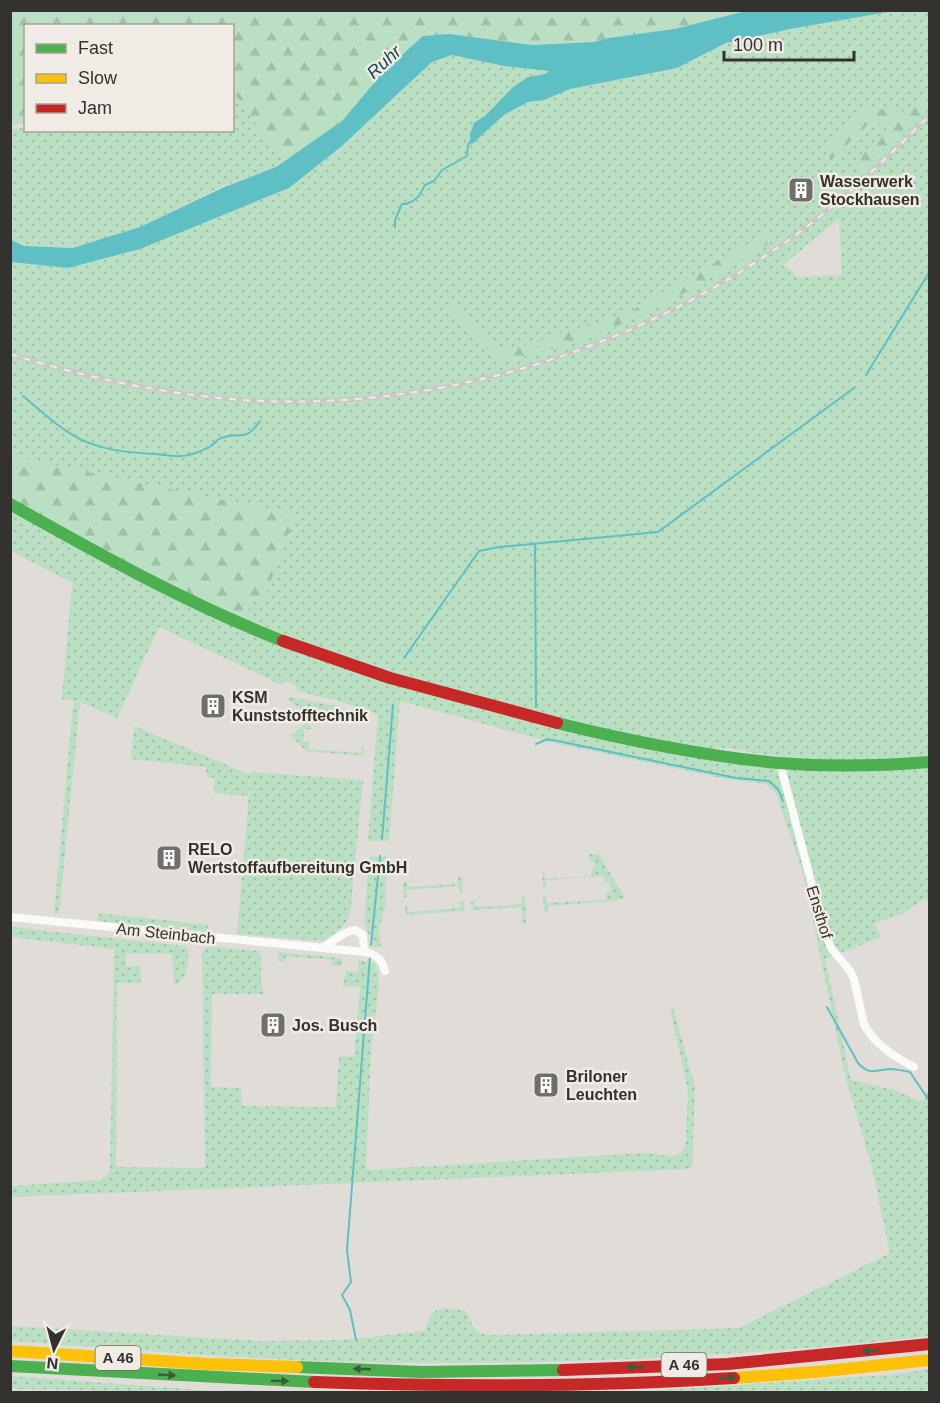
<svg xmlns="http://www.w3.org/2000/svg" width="940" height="1403" font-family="Arial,sans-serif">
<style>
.grass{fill:url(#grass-dots);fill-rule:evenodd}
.forest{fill:url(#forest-firs)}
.water{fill:#5ec0c4}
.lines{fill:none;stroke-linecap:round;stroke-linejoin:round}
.stream{stroke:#5ec0c4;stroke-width:2}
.street{stroke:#fafaf9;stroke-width:8}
.fast{stroke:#4caf50;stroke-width:12}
.slow{stroke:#ffc107;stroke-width:12}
.jam{stroke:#c62828;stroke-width:12}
.rail-casing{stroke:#cac9c7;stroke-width:4.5}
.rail{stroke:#f1ece3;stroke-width:2;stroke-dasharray:7;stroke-linecap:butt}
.oneway{fill:#3c5d3a}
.labels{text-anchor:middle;stroke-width:5;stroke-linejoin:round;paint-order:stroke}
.shield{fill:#f1ece3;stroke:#6c6964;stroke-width:1.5}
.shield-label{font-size:15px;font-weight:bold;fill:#33312e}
.poi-label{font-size:16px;font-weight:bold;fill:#33312e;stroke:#f1ece3;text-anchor:start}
.street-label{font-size:16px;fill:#33312e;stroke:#f1ece3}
.water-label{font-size:18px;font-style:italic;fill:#144c50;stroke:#f1ece3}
</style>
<defs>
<pattern id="grass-dots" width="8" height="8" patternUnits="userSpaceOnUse" patternTransform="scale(1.5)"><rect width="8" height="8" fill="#badfc3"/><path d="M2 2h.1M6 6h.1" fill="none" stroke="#a0c0a8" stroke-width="1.8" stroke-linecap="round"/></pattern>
<pattern id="forest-firs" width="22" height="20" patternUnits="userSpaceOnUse" patternTransform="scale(1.5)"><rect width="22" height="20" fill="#badfc3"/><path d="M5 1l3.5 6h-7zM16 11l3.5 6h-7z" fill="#a0c0a8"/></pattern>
</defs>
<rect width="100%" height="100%" fill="#e0ddd8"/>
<path class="grass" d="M894,11h35v891l-5,-3 -22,15 -27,9 6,14 -56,22 26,121 43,10 28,12 7,-12v246c-188,21 -378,30 -568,26 -117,-2 -234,-13 -350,-21v-15l249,15 82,-1 83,-9c7,-27 17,-25 41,-20 3,5 4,10 7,15 6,10 20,9 30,9l236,-7 151,-75 -18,-85 -26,-89 -43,-205 -27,-81 -11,-9 -39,-5 -168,-35 -158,-43 -11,140h-21l10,-126 -36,-13 -45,-11 1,-4 -13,-7 -3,5 -123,-58 -42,91 -37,-16 -21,212 -5,-1 19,-209 6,-2 -17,-3 10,-116 -61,-32 -1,-42 128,71 70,34 122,49 73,24 129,35 67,16 127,25 127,7 71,-1 1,-11 -67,3 -76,-3 -2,-2 -16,-1 -35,-7 -28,1 -71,-13 -117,-29 -107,-30 -76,-25 -85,-33 7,-19 10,3 34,-88 -285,-59 -1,-194 58,6 72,-19 149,-61 55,-43 88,-83 20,-7 52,11 45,5 -4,3 -17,3 -15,10 -27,28 -12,8 -4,11 1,11 33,-30 24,-13 16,-2 26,-11 107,-21 49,-25 64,-14zM839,219l3,56 -43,2 -16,-12z
M233,92l51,69 -8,6 -55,20 -81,40 -67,21 -49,-2 -13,-6 -1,-111 15,-1 1,2h206z
M289,697l48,9 24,9v1l-41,-3 -8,8 -2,-2 5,-7 -6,-5 -5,4 -16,-11z
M307,721l4,5v3h-7l-1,12 7,1 -1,7 52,4 1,-6 2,1v8l-58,-5 -15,-15z
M134,726l116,49 -2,21 -35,-3 2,-15 -8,-1 -1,-10 -75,-8z
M251,772l112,8 -13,135c-4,12 -18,20 -28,26l-85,-7z
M589,854h10l26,44 -11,3 -66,5v6h-4l-1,-16h3l1,7 59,-3v-8h4v-9h-5l-1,-7 -58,4v7h-3l-1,-15h2l1,7 46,-3v-7l3,-1v-7h-4z
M386,856v49l-7,24 2,18h-7l-10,-24 5,-66z
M458,877h4l1,16h-3l-1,-7 -52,4v7h-3l-1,-15 4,-1v6l51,-3z
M521,897h4l1,27h-4l-1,-17 -49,3 -1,-9h4l1,6 45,-3z
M464,901v10l-59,4v-9h3l1,6 51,-4v-6z
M99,913l109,12 -1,7 -109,-11z
M11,927l174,19 3,4c1,14 0,26 -11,35l-3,-1 -2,-30h-46v12h14l1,17h-24l-1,184 89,1 -3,-213 2,-7 7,-2 47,5c8,13 -2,31 7,43h-53l-1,93 30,1 1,18 94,1 3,-51 15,1 6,-70 -17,-1 3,-15 12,1 1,-12 15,3 4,8 1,13 -8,66 -5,120 277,-17 32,3 8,-6 3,-9 2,-51 -18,-81 3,-2 22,80 -3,82 -681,28v-11l89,-6 10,-8 4,-223 -103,-12z
M278,952l64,6v8h-10v-6l-46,-4 -1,6 -7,-1z
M929,1369v23h-298l257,-17z
M11,1376l204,15 23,-1 53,2h-198l-1,-2 -81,-1z"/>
<path class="forest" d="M10,11h736l-72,18 -65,9 -15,4 -62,3 -83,-11 -64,36 -43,51 -58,40 -51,-69 -1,-66h-206l-1,97 -14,2z
M929,94v15l-63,64 -12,-12 34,-31 -14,-11 -43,41 -7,-11 42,-41 44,4z
M767,233l6,7 -19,14 -86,48 -74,35 -93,26 -55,-56 6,-6 53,50 124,-39z
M10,456l286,59 -34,89 -10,-4 -7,19 -46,-19 -177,-95 -11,-7z"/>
<path class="water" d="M746,11h148l-104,18 -64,14 -49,25 -107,21 -26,11 -16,2 -24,13 -33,30 -1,-11 4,-11 12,-8 27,-28 15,-10 17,-3 4,-3 -45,-5 -52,-11 -20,7 -90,84 -53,42 -149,61 -72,19 -57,-6v-22l13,6 49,2 67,-21 82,-39 54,-21 66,-46 43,-51 38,-34 26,-2 83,11 62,-3 15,-4 65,-9z"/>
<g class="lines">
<path class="stream" d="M395,227v-7l7,-16h4l7,-3 6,-5 6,-11 9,-4 8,-11 25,-14 1,-11 4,-6
M866,375l64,-104
M23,396c50,43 62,54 130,58 9,0 18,3 27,2 9,0 23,-5 31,-10 3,-2 7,-7 10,-8 20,-8 23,6 39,-17
M535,544l1,163
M404,658l75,-107 20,-4 159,-15 196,-144
M536,744l12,-5 188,39 33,3 9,8 5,12
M382,839l11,-134
M371,945l9,-89
M827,1007l31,56c12,13 17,7 32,6 6,0 14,2 20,3l20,30
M356,1340l-6,-30 -8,-15 9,-13 -4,-32 23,-294"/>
<path class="street" d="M780,763l43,164 8,21 19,23 4,8 10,45c10,20 30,33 50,43
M10,917l354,35c12,2 18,7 21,19
M321,948c12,-5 21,-17 34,-18l8,5 1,17"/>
<path class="fast" d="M10,504c89,50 178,100 273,137
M557,723c73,18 147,33 221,40 51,4 102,3 152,-1
M10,1366l304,16
M297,1367l124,5 142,-2"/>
<path class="slow" d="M10,1351l198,13 89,3
M734,1378l81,-6 115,-12"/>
<path class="jam" d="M283,641l107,37 167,45
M563,1370l165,-6 202,-20
M314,1382c140,5 281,5 420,-4"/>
<g class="rail-casing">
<path id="rail" d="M10,354c77,24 153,40 233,46 182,12 371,-43 522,-144 61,-39 114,-90 165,-141"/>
</g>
<use href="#rail" class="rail"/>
</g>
<defs><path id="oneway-solid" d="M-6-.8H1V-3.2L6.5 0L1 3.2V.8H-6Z" transform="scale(1.5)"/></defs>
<g class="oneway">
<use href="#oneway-solid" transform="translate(871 1351) rotate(174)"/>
<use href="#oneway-solid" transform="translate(635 1367) rotate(178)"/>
<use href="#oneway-solid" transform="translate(362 1369) rotate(-178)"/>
<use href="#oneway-solid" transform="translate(167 1375) rotate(3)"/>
<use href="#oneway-solid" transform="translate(727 1378) rotate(-3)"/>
<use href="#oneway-solid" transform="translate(280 1381) rotate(2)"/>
</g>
<defs>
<g id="building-square" transform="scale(1.35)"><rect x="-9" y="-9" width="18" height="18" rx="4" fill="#706d6a" stroke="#f1ece3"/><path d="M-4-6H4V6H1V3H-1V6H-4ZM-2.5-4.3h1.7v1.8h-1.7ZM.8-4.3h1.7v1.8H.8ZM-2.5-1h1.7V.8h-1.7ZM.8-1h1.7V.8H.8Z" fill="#fff"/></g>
</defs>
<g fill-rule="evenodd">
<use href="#building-square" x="801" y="190"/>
<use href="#building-square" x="213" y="706"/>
<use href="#building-square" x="169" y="858"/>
<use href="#building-square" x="273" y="1025"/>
<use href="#building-square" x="546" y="1085"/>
</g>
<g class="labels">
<g class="shield">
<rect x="95.5" y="1346" width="45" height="24" rx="4.5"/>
<rect x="661.5" y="1353" width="45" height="24" rx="4.5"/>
</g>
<g class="shield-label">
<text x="118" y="1363">A 46</text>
<text x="684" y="1370">A 46</text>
</g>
<g class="poi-label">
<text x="820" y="187">Wasserwerk<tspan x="820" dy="18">Stockhausen</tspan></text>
<text x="232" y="703">KSM<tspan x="232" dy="18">Kunststofftechnik</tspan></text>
<text x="188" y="855">RELO<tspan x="188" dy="18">Wertstoffaufbereitung GmbH</tspan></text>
<text x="292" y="1031">Jos. Busch</text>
<text x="566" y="1082">Briloner<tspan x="566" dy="18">Leuchten</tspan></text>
</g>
<g class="street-label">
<text transform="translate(820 912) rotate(73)" y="6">Ensthof</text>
<text transform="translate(166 933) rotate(6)" y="6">Am Steinbach</text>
</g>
<g class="water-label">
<text transform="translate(384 62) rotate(-43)" y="6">Ruhr</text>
</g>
</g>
<rect width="940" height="1403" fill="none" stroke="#33312e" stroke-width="24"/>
<rect x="24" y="24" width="210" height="108" fill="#f1ece3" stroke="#a5a19b" stroke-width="1.5"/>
<rect x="36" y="44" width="30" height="9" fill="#4caf50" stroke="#a5a19b" stroke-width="1.5"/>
<text x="78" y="54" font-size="18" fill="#33312e">Fast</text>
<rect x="36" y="74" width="30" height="9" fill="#ffc107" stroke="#a5a19b" stroke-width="1.5"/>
<text x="78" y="84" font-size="18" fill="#33312e">Slow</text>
<rect x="36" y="104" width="30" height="9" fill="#c62828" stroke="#a5a19b" stroke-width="1.5"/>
<text x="78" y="114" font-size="18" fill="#33312e">Jam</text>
<g transform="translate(54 1349) rotate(186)" stroke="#f1ece3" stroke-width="4.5" paint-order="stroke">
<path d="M0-4.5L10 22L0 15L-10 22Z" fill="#33312e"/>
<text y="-9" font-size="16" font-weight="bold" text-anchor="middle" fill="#33312e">N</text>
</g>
<path d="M724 51v9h130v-9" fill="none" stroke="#33312e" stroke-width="3"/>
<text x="733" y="51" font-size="18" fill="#33312e" stroke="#f1ece3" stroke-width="4.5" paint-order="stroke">100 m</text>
</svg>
